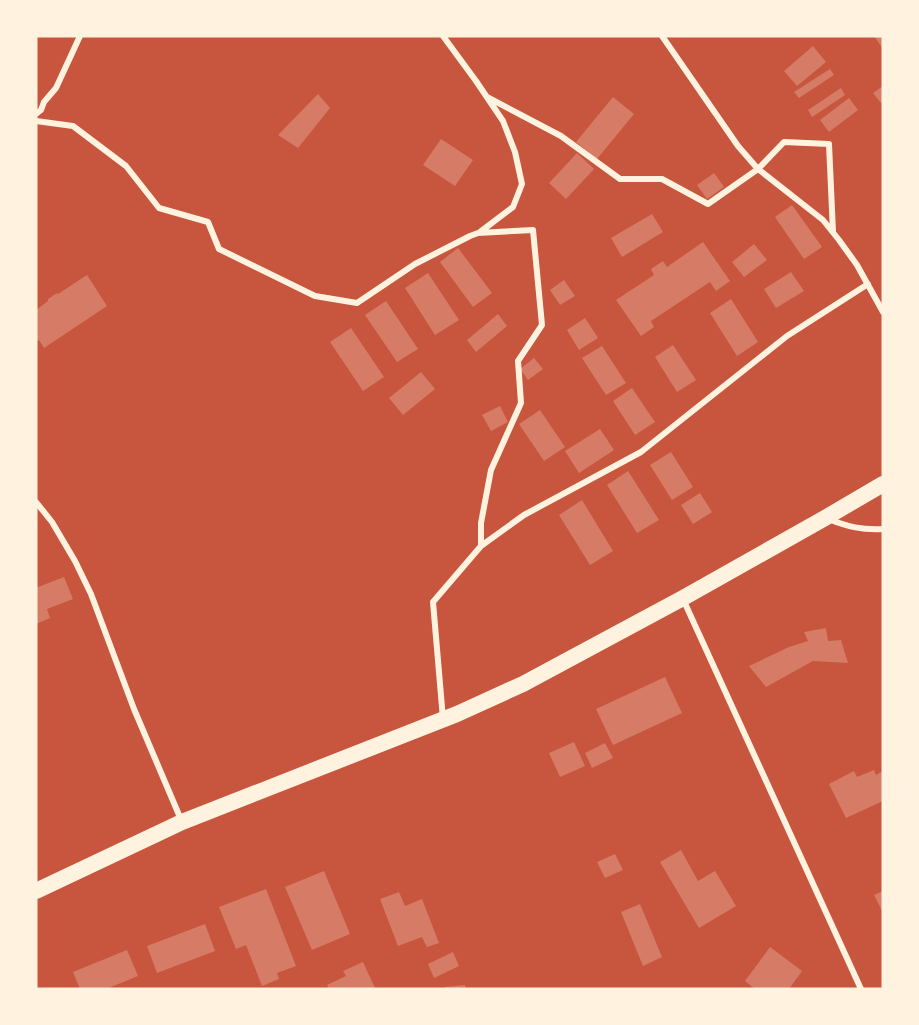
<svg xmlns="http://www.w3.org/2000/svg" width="919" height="1025" font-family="Mulish,sans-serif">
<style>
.building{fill:#d67c66}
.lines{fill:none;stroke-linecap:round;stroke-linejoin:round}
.minor{stroke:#fff3e0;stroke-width:6}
.trunk{stroke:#fff3e0;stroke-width:16}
</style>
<rect width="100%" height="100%" fill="#c8553d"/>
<path class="building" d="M874,36h9v13z
M813,46l13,16 -29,24 -13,-15z
M830,69l4,6 -35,23 -5,-6z
M883,86v15l-2,2 -8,-10z
M841,88l4,7 -33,22 -4,-7z
M318,94l12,14 -32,40 -20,-13z
M613,97l21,17 -37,45 -21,-17z
M849,98l9,12 -29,22 -9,-12z
M441,139l32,21 -18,26 -32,-21z
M577,153l17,16 -28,30 -17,-16z
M714,173l10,14 -17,12 -10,-14z
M792,205l30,42 -18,12 -29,-42z
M652,214l11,18 -41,25 -11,-19z
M703,242l27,39 -14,10 -6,-9 -59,39 3,6 -13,9 -25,-36 38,-25 -3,-6 12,-8 4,6z
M754,244l13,16 -23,17 -12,-15z
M458,248l34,45 -19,14 -33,-45z
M791,272l13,19 -28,17 -12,-19z
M428,273l31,47 -24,15 -30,-47z
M87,275l20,31 -63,42 -5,-8 -3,2v-32l12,-9v-2l9,-6 1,1z
M564,280l11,16 -15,9 -10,-15z
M731,299l27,43 -21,14 -27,-43z
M386,301l32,48 -21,13 -32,-47z
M498,314l9,12 -31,26 -9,-12z
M585,318l13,20 -19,12 -12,-20z
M351,328l33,49 -21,14 -33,-49z
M673,345l23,35 -19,12 -22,-35z
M602,346l24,37 -20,12 -24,-37z
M534,358l9,11 -15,11 -8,-11z
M421,372l14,17 -32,26 -14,-17z
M632,388l23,34 -20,13 -22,-34z
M500,406l8,16 -17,9 -9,-16z
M540,410l25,37 -21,14 -25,-37z
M600,429l14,21 -35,23 -14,-22z
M671,452l22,35 -21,13 -22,-35z
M628,471l31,49 -22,13 -30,-48z
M700,493l12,19 -19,12 -12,-19z
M582,500l31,51 -23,14 -31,-50z
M64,577l9,22 -26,10 3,9 -14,6v-41l2,4z
M826,628l2,13 13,-1 7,23 -35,-2 -47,26 -17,-21 40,-19 19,-6 -4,-9z
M665,677l17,36 -69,32 -17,-36z
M574,742l11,24 -25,11 -11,-24z
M605,743l8,15 -21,10 -7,-15z
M874,770l2,5 7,-4v30l-37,17 -17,-34 25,-13 3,6z
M681,850l17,31 17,-10 21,35 -37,22 -39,-66z
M615,854l8,16 -18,8 -8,-16z
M324,871l26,63 -38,16 -27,-63z
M266,889l30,77 -19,7 2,6 -17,7 -16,-41 -10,4 -17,-42z
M883,891v22l-9,-18z
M399,892l6,14 17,-7 17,44 -12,4 -5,-10 -24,9 -18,-47z
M640,904l22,53 -19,9 -22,-54z
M205,924l10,27 -58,22 -10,-27z
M770,947l32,24 -13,18h-34l-10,-8z
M127,950l11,26 -32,13h-26l-7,-17z
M453,952l6,14 -25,12 -6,-14z
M363,962l12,26 -46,1 -2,-4 19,-9 -3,-5z
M465,985l1,4h-21v-2z"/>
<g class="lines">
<path class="minor" d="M443,36l33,45 27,40 12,31 7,32 -9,23 -33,25
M662,36l76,110 20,23 65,51 16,20 18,25 26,47
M487,97l74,39 59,43h42l46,25 50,-35 26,-27 45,2 4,88
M36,114l5,-4 3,-8 12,-14 24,-52
M36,121l37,5 53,40 33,42 49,14 11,27 96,47 42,7 58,-39 55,-28 8,-3 55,-3 9,95 -24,36 3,42 -30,67 -10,53v23l-48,56 10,117
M36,502l16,20 23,39 16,33 43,115 48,113
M828,519c21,8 33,11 55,10
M481,546l43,-31 117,-63 146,-116 81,-52
M683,599l178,390"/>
<path class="trunk" d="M36,891l146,-69 275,-108 66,-30 160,-86 142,-80 58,-34"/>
</g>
<rect width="919" height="1025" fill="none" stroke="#fff3e0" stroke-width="75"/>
</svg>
